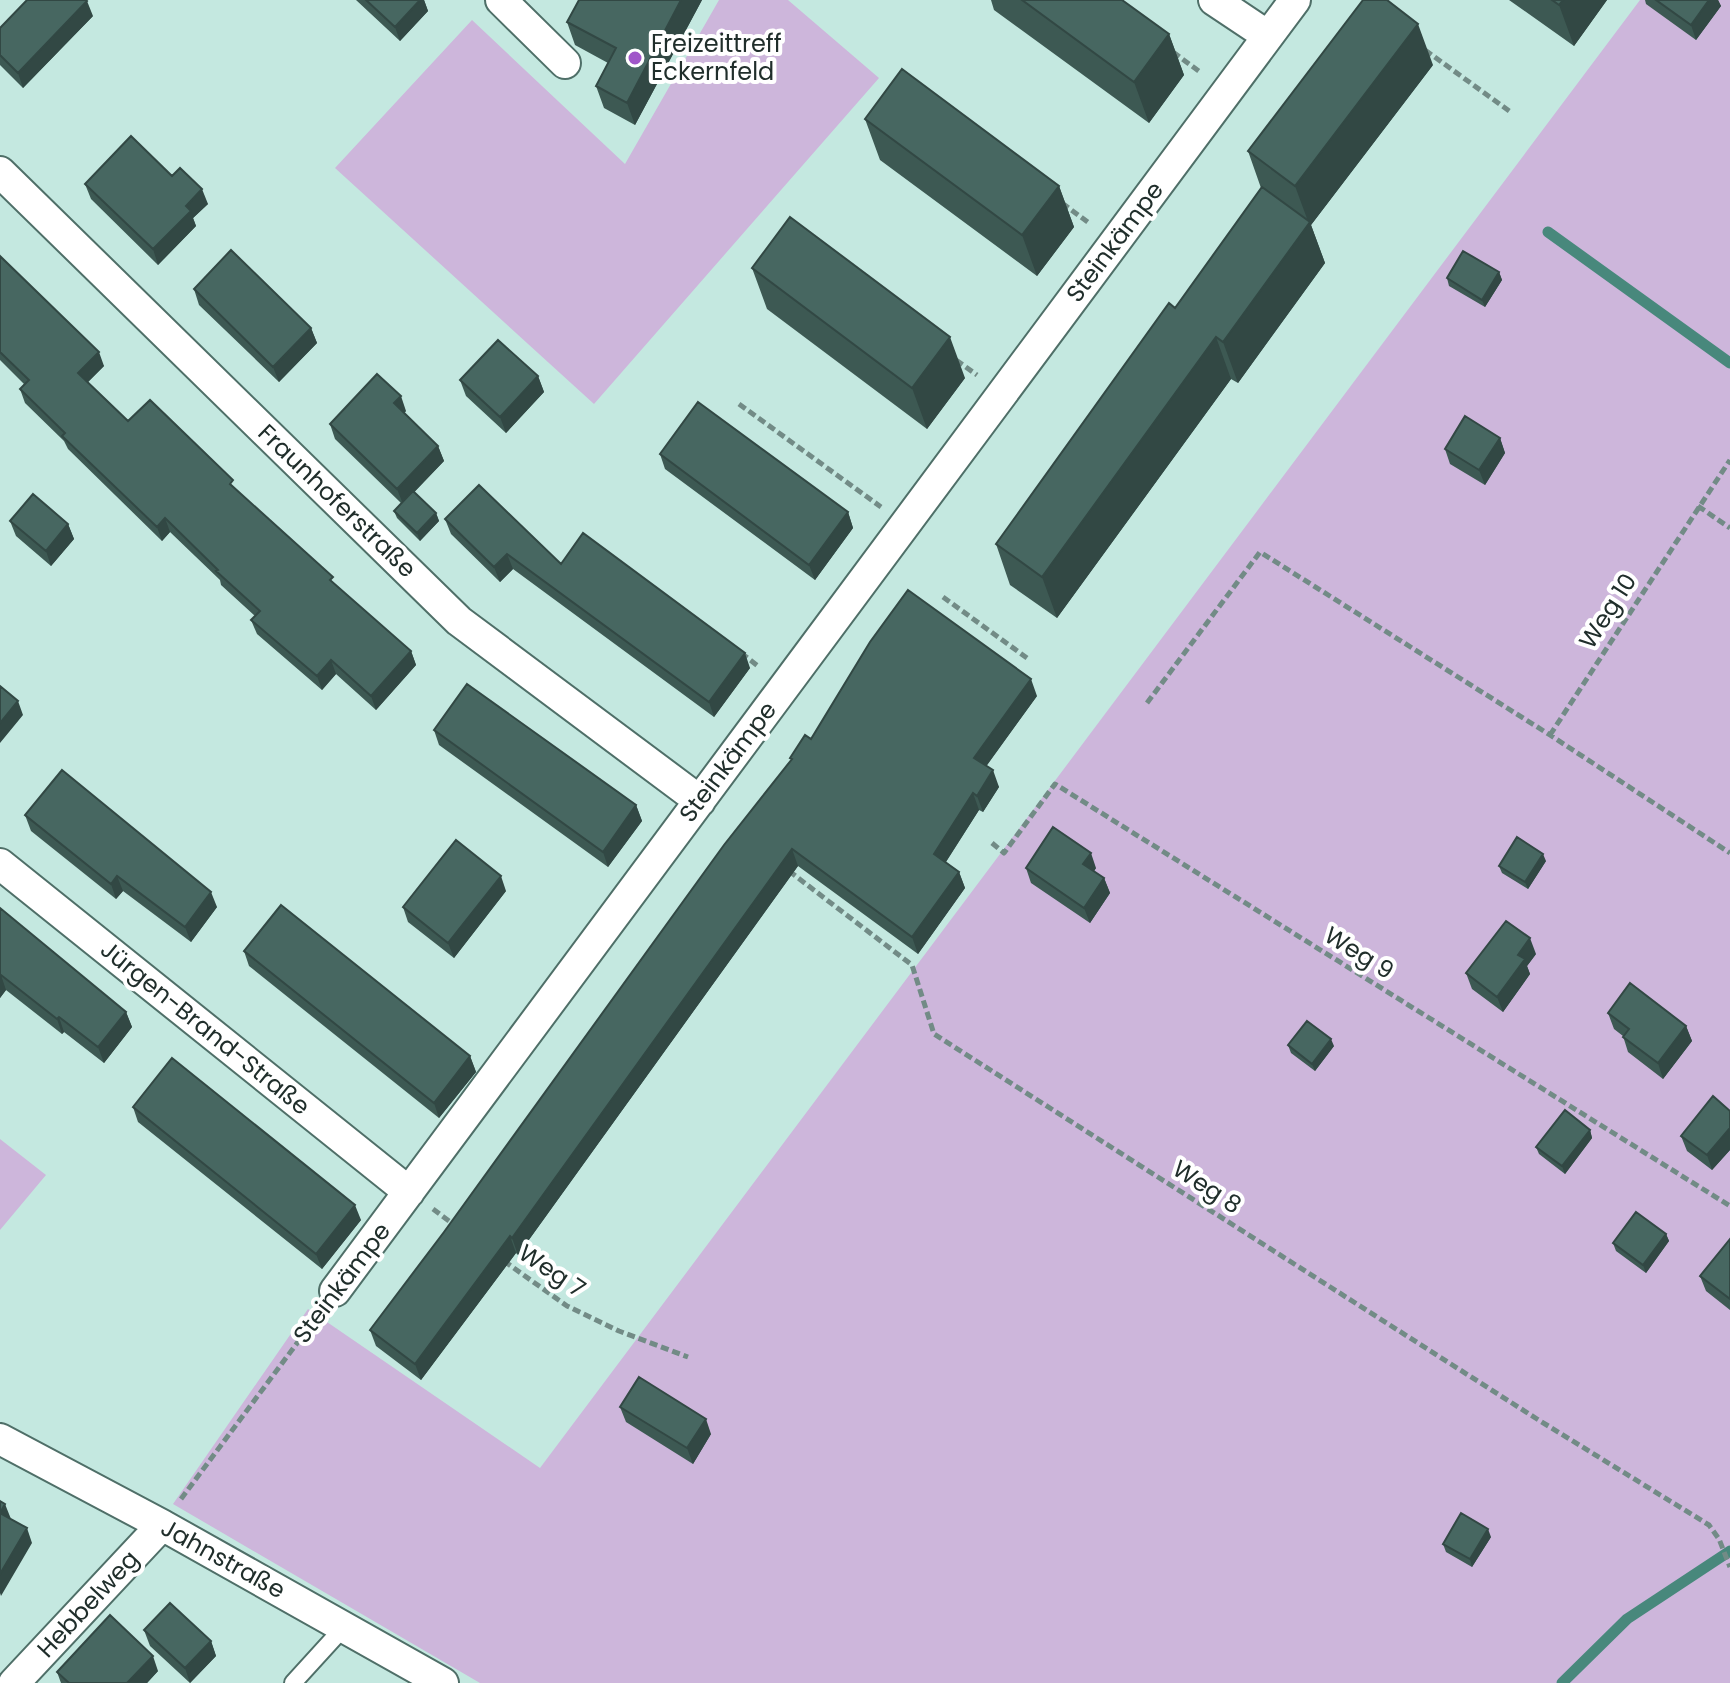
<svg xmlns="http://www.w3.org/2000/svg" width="1730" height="1683" font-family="Poppins,sans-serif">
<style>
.green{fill:#cdb6db}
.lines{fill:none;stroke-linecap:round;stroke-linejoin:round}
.stream{stroke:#48887c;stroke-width:11}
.service-casing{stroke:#4f6f68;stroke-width:20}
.minor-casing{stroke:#4f6f68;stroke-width:34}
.path{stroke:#728b86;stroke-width:5;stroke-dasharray:8 4;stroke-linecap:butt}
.service{stroke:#fff;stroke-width:16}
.minor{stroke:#fff;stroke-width:30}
.wall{fill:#3d5953}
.shaded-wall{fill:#324844}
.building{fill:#476761;stroke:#324844;stroke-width:2}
.poi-dot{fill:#a056c9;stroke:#fff;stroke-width:3}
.labels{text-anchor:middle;stroke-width:8;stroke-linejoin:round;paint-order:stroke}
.poi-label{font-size:24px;fill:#202e2b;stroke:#fff;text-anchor:start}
.street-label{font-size:24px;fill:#202e2b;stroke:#fff}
</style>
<rect width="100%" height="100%" fill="#c4e8e0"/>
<path class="green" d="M719,0h69l91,78 -285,326 -259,-236 137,-148 153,144z
M1640,0h90v1683h-1250l-307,-179 135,-195 232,159z
M0,1139l46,36 -46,55z"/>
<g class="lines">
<path class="stream" d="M1548,232l182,131
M1562,1683l65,-64 103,-68"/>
<g class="service-casing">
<path id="service" d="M293,1683l51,-56"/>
</g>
<g class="minor-casing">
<path id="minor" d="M501,0l64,63
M1214,0l54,36
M0,172l459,449 241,180
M0,864l409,328
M335,1291l960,-1291
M0,1439l162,86 281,158
M14,1683l148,-158"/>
</g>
<path class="path" d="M1425,50l87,63
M1173,52l27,20
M1062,203l27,20
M956,360l21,15
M739,404l142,103
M1698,506l32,22
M943,597l84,61
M741,653l17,13
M1147,703l113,-151 290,183 180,118
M1550,735l180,-275
M992,843l12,10 51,-69 675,422
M789,871l123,94 22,69 603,385 172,106 10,14 11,28
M433,1209l24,18
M504,1261l63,45 52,25 69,26
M181,1499l137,-184"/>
<use href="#service" class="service"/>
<use href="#minor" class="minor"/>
</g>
<path class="wall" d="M356,0h68l4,11 -28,30z
M702,0l-67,125 -31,-17 -8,-22 12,-23 -33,-18 -8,-23z
M991,0h131l47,34 15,41 -35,48 -155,-113z
M1509,0h98l-33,46z
M1645,0h73l3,6 -25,34 -50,-36z
M93,16l-70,72 -23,-23v-37z
M1433,65l-122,160 14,38 -87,120 -7,-4 -174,239 -47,-33 -14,-41 179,-236 86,-120 -13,-37z
M865,119l194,67 15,41 -37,49 -157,-116z
M172,176l36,28 -15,14 3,8 -38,39 -67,-66 -6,-15z
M0,256l104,110 -16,16 40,39 108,69 100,95 75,66 5,14 -40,45 -40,-36 -14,16 -65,-56 -6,-14 4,-4 -34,-31 -1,-5 -50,-48 -8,9 -94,-92 -4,-8 -39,-38 -5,-14 4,-5 -24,-24z
M752,268l213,110 -38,51 -160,-120z
M1499,272l3,8 -17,27 -36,-21 -2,-8z
M194,289l117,39 6,15 -38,39 -80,-77z
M538,376l6,16 -38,41 -40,-37 -6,-16z
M406,411l-2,2 34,33 6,15 -30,31 22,21 3,8 -19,20 -23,-23 -3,-7 7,-8 -66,-64 -5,-15z
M1500,438l5,15 -20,32 -35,-21 -5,-15z
M660,454l188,58 5,16 -38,52 -150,-111z
M445,519l116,45 189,104 -36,49 -201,-148 -13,13 -49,-48z
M10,521l58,3 6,15 -23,27 -35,-30z
M1037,696l-51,70 13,21 -16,25 -4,-2 -33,52 13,10 6,16 -47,66 -120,-88 -280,389 -2,-2 -95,127 -45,-34 -6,-16 74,-98 347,-471 -1,-3 21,-19z
M434,730l202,75 6,16 -34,46 -169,-122z
M25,815l192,92 -26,35 -68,-51 -7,8 -85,-68z
M1546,861l-18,28 -26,-16 -3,-7z
M1026,868h70l-2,3 10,7 6,15 -20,30 -59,-40z
M506,891l-52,67 -46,-36 -5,-15z
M0,908l126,104 6,15 -28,36 -40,-31 -2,2 -56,-44 -6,8z
M244,951l226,105 6,16 -37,46 -190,-152z
M1536,954l-9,12 3,8 -27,38 -31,-23 -6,-16z
M1608,1013l78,13 6,15 -29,38 -35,-27 -5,-16 -9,-7z
M1288,1045l46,1 -19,25 -24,-18z
M133,1107l228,113 -39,49 -184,-147z
M1730,1111v39l-18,20 -25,-19 -6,-15z
M1590,1130l2,8 -27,36 -26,-20 -3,-7z
M1666,1234l3,7 -23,32 -30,-22 -3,-8z
M1730,1239v71l-24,-19 -6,-15z
M620,1407l91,27 -18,30 -67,-42z
M1491,1537l-19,30 -26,-15 -3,-8z
M144,1630l67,11 5,15 -26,27 -40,-37z
M158,1671l-11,12h-86l-4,-11z"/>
<path class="shaded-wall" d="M420,0h4l4,11 -28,30 -5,-14z
M681,0h21l-67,125 -8,-22z
M1563,0h44l-33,46 -15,-41z
M1709,0h9l3,6 -25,34 -5,-15z
M87,1l6,15 -70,72 -5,-15z
M1418,24l15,41 -122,160 14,38 -87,120 -15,-41 86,-118 -14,-38z
M1169,34l15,41 -35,48 -15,-41z
M1059,186l15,41 -37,49 -15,-41z
M202,189l6,15 -15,14 3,8 -38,39 -5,-16 33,-43z
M1499,272l3,8 -17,27 -3,-7z
M311,328l6,15 -38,39 -6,-15z
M950,337l15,41 -38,51 -15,-41z
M1216,337l15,42 -174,239 -15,-41z
M99,352l5,14 -21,21 -5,-14z
M538,376l6,16 -38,41 -6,-16z
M401,396l5,15 -7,8 -5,-16z
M1500,438l5,15 -20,32 -6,-15z
M438,446l6,15 -41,43 -6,-15z
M848,512l5,16 -38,52 -6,-15z
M436,513l3,8 -19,20 -3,-8z
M165,518l5,14 -8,9 -5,-14z
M68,524l6,15 -23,27 -5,-15z
M507,554l6,15 -13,13 -6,-15z
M411,651l5,14 -40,45 -5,-14z
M745,653l5,15 -36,49 -5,-15z
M331,660l5,14 -14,16 -5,-14z
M1031,679l6,17 -57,79 -6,-17z
M18,701l5,14 -23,28v-20z
M993,770l6,17 -16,25 -6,-16z
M973,793l6,17 -39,61 -6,-17z
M636,805l6,16 -34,46 -5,-15z
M792,849l6,17 -280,389 -6,-17z
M1091,853l5,15 -7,11 -6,-15z
M1543,854l3,7 -18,28 -3,-7z
M959,872l6,16 -47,66 -6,-17z
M117,876l6,15 -7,8 -5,-15z
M501,876l5,15 -52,67 -6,-15z
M1104,878l6,15 -20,30 -6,-15z
M211,892l6,15 -26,35 -6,-15z
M1530,938l6,16 -9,12 3,8 -27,38 -6,-15 21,-42z
M1,975l5,15 -6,8v-22z
M126,1012l6,15 -28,36 -6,-16z
M59,1017l5,15 -2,2 -5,-15z
M1686,1026l6,15 -29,38 -5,-16z
M1331,1039l3,7 -19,25 -3,-7z
M470,1056l6,16 -37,46 -5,-15z
M1730,1128v22l-18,20 -5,-15z
M1590,1130l2,8 -27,36 -3,-8z
M355,1205l6,15 -39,49 -6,-15z
M1666,1234l3,7 -23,32 -3,-8z
M510,1236l6,17 -95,127 -6,-16z
M706,1419l5,15 -18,30 -6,-16z
M5,1504l6,15 -11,-6z
M27,1528l5,15 -31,53 -1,-3v-19z
M1488,1529l3,8 -19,30 -2,-8z
M211,1641l5,15 -26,27 -5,-15z
M153,1656l5,15 -11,12h-20z"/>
<path class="building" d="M27,0h59l1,1 -69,72 -18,-18v-27z
M366,0h54l-25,27z
M579,0h102l-54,103 -31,-17 20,-38 -49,-26z
M1022,0h100l47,34 -35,48z
M1363,0h24l31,24 -123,162 -47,-35z
M1552,0h11l-4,5z
M1656,0h53l-18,25z
M902,69l157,117 -37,49 -157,-116z
M131,136l41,40 8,-8 22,21 -16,17 5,5 -38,38 -68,-65z
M1262,187l48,35 -87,120 -7,-5 -174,240 -46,-33 173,-241 6,5z
M790,217l160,120 -38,51 -160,-120z
M231,250l80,78 -38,39 -79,-78z
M1463,251l36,21 -17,28 -35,-22z
M0,256l99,96 -21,21 50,48 22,-21 83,80 -3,4 103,93 -3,3 81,71 -40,45 -40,-36 -14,16 -66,-56 9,-9 -44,-40 2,-1 -53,-52 -8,9 -95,-91 3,-3 -45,-44 9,-9 -29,-28z
M498,340l40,36 -38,41 -40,-37z
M377,374l24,22 -7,7 44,43 -41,43 -67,-65z
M698,402l150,110 -39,53 -149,-111z
M1465,416l35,22 -21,32 -34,-21z
M479,485l82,79 22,-31 162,120 -36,49 -202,-148 -13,13 -49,-48z
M413,491l23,22 -19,20 -23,-22z
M33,494l35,30 -22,27 -36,-30z
M908,590l123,89 -57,79 19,12 -16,26 -4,-3 -39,61 25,18 -47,65 -120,-88 -280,389 -2,-2 -95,128 -45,-34 74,-98 280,-387 68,-86 -2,-1 15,-23 6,4 59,-97z
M467,684l169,121 -33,47 -169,-122z
M0,686l18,15 -18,22z
M62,770l149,122 -26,35 -68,-51 -6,8 -86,-69z
M1053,827l38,26 -8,11 21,14 -20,30 -58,-40z
M1517,837l26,17 -18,28 -26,-16z
M456,840l45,36 -53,67 -45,-36z
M281,905l189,151 -36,47 -190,-152z
M0,908l126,104 -28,35 -39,-30 -2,2 -56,-44 -1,1z
M1506,921l24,17 -12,17 7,4 -28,38 -31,-24z
M1630,983l56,43 -28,37 -35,-26 6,-8 -21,-16z
M1307,1021l24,18 -19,25 -24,-19z
M172,1058l183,147 -39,49 -183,-147z
M1713,1096l17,15v17l-23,27 -26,-19z
M1565,1110l25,20 -28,36 -26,-19z
M1636,1212l30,22 -23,31 -30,-22z
M1730,1239v60l-30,-23z
M639,1377l67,42 -19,29 -67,-41z
M0,1501l5,3 -5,9 27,15 -27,46z
M1461,1513l27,16 -18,30 -27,-15z
M170,1603l41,38 -26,27 -41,-38z
M110,1615l43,41 -26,27h-58l-12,-11z"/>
<circle class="poi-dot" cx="635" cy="58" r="8"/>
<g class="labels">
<g class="poi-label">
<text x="651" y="52">Freizeittreff<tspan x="651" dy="28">Eckernfeld</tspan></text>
</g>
<g class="street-label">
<text transform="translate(1115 242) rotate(-53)" y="8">Steinkämpe</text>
<text transform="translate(337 501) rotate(44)" y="8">Fraunhoferstraße</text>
<text transform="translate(1608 611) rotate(-57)" y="8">Weg 10</text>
<text transform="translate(728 762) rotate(-53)" y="8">Steinkämpe</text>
<text transform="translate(1359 953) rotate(32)" y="8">Weg 9</text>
<text transform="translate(205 1028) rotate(39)" y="8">Jürgen-Brand-Straße</text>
<text transform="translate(1207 1187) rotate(33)" y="8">Weg 8</text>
<text transform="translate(552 1271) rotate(34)" y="8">Weg 7</text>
<text transform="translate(342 1283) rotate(-53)" y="8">Steinkämpe</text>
<text transform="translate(223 1559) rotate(29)" y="8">Jahnstraße</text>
<text transform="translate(88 1604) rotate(-47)" y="8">Hebbelweg</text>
</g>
</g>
</svg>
